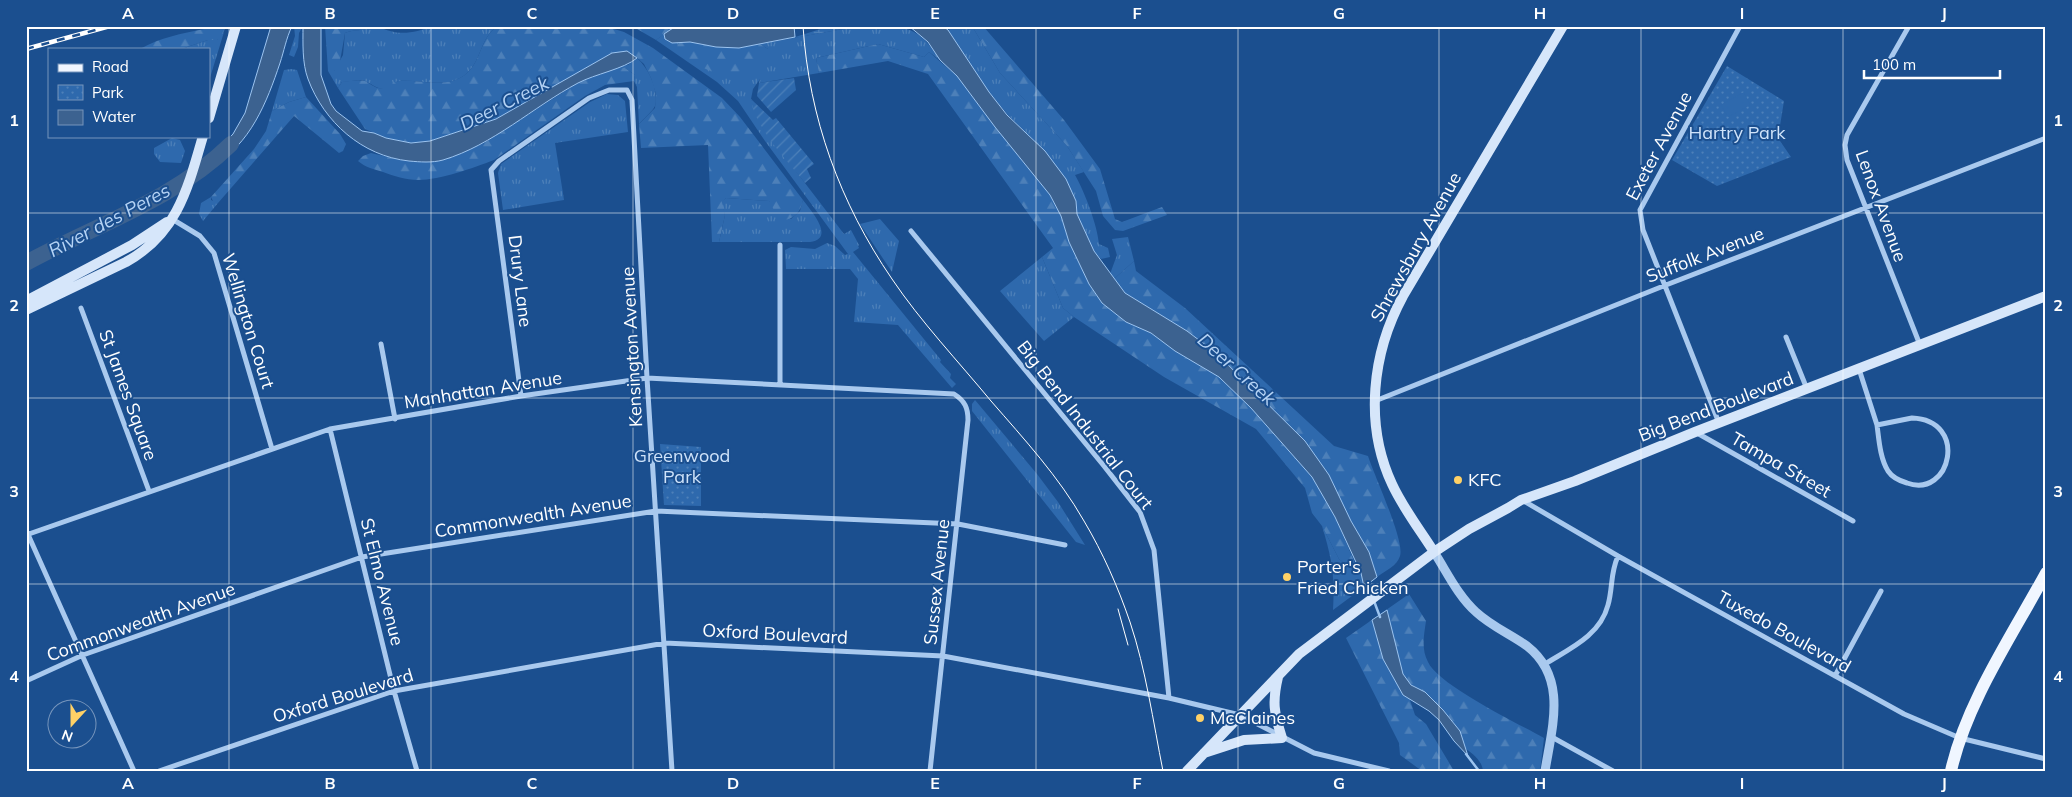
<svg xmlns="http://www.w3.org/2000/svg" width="2072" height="797" font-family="Mulish,sans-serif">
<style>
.grass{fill:url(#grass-tufts)}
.forest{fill:url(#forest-firs)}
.wetland{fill:url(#wetland-marsh)}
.park{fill:url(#park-dots)}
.garden{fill:url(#garden-furrows)}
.pitch{fill:#2e69ad}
.water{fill:#3c6290;stroke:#9cc4f0}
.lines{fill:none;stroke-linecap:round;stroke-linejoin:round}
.stream{stroke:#9cc4f0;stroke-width:2.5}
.river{stroke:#3c6290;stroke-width:16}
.minor{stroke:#a9c9ee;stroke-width:5}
.tertiary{stroke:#a9c9ee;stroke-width:9}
.secondary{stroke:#d6e6fa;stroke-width:10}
.primary{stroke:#f0f6ff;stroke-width:12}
.tram{stroke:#fff;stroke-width:1}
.rail-casing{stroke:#fff;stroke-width:4.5}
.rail{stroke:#1b4f8f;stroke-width:2.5;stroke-dasharray:8;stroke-linecap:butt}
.grid{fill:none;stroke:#fff;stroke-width:1;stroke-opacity:0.55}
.poi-dot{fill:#ffd166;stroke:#1b4f8f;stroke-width:2}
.labels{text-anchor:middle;stroke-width:4;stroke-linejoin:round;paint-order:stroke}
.park-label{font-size:18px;fill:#cfe3fa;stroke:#1b4f8f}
.street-label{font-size:18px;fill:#fff;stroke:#1b4f8f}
.poi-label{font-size:18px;fill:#fff;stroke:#1b4f8f;text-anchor:start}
.water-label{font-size:19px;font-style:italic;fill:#b5d3f5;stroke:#1b4f8f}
.neatline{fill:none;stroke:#fff;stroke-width:2}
.grid-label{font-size:16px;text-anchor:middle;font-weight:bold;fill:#fff}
</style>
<defs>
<pattern id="grass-tufts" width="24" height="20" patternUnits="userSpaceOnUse" patternTransform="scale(1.25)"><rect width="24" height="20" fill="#2e69ad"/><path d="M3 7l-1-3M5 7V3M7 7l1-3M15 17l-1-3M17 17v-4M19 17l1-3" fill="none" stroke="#4d80b9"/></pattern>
<pattern id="forest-firs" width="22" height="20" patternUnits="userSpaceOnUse" patternTransform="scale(1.25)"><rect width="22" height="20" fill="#2e69ad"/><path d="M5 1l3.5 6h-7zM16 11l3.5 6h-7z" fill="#4d80b9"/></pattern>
<pattern id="wetland-marsh" width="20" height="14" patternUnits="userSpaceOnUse" patternTransform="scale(1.25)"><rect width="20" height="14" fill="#2e69ad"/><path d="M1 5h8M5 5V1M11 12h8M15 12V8" fill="none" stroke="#4d80b9"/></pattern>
<pattern id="park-dots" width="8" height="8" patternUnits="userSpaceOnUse" patternTransform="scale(1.25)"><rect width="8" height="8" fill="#2e69ad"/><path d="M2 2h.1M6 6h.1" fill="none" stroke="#4d80b9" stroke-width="1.8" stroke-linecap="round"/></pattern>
<pattern id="garden-furrows" width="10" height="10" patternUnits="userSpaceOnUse" patternTransform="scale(1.25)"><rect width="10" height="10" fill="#2e69ad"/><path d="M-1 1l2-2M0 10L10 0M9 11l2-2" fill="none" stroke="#4d80b9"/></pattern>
</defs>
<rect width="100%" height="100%" fill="#1b4f8f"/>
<path class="grass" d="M294,26h9l-4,7 -1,14 -4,10 -5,-2 6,-19z
M371,26c10,0 11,3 19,5 13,4 29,1 41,-5h67c-18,11 -16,34 -31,47 -18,17 -46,6 -68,8 -5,1 -8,6 -13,7 -10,3 -16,-7 -25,-8 -6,0 -13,2 -19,2l-4,6 -10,-17h6l9,-16 2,-22c9,-4 18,-1 26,-7z
M870,26c39,0 48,1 70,34l-11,-8 -5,5 -46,-13 -62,14 3,15 -60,10 1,-4 -7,10 -2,10 11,28 82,107 7,-4 8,15 -1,1 1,2 -6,4 88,108 -1,2 11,12 -1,4 6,6 -4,4 -54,-63 -44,-3 4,-43 -8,-10h-64l-1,-19 6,-3 24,2 12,-6 8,3 10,9 3,-1 -83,-113 -27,-40 -21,-19 -61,-42 8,-6c3,8 8,9 15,9l-2,3 91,3 -8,-5 83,-15z
M956,26h16l28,47 67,73 17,26 -9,3c10,18 22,49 24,69l9,4 2,9 -9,2 -7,-7 -17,-38 -1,-13 -31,-50 -37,-36 -19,-23 -41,-62z
M224,32l-15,49v-32h-23l1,-2 21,-7h9z
M637,58c12,11 22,32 18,48 -2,5 -12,13 -16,18l-2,-37 -3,-6 1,-6 -10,-7 -7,-2 10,-1z
M291,69l6,1 9,27 -17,5 -17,9 12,-41z
M607,94l11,1 7,6 3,31 -73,11 9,57 -61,10 -5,-37 3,-9 89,-62z
M172,138l8,2 5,11 -4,12 -21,-1 -6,-8v-6z
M211,197v3l7,3 -15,18 -4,-7 2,-11z
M726,198l43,3 22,18 9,-8 3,-11c8,11 33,38 7,42h-91l6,-27 -4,-13z
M880,219l19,22 -7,31 -32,-48z
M1128,237l6,24 -20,18 -4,-5 7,-19 -5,-16z
M1042,257l21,51 11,9 -30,24 -44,-50z
M975,400l62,74 21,28 27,43 -9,-3 -104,-131v-7z
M1322,526l17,33 9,7 7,-3 6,10 3,14 -31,23c2,-34 -1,-51 -11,-84z"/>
<path class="forest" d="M207,26h19l-5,12 -4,2h-9l-27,9h-41c21,-12 41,-15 64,-20z
M325,26h46c-8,6 -17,3 -26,7l-6,34 -5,4h-6z
M498,26h106l20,6 29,16 69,50 18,19 63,83c-3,14 -9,19 -23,21l-11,-20 -43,-3 -4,4 3,13 -6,27h-7l-4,-97 -67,3 -2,-24 16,-16 1,-14 -5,-16 -7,-14 -8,-7 -24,-4 -116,66 -66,22 -19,2 -25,-5 -21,-9 -27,-41 4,-6c7,-1 16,-3 23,-1 4,2 9,6 13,7 10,2 13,-6 21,-7 22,-2 49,9 68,-8 15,-13 13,-36 31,-47z
M632,26h52l-11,2 -17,12z
M972,26h11l81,94 36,49 15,50 7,3 40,-15 5,8 -44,16 -8,-1 -12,-14 -7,-25 -29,-45 -67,-73z
M690,42l26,5 23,1 21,-4 8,5c0,13 -17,21 -27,29 -22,-4 -52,-10 -64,-32l2,-3z
M878,44l46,13 5,-5 28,24 38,51 55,68 11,21 8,26 20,42 13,19 24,19 25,11 24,18 44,26 32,31 61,69 23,40 20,46 -7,3 -9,-7 -17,-33 -10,-13 -7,-25 -49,-59 -92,-52 -90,-60 -11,-9 -21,-51 11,-9 -125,-174 -40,-13 -69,12 -3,-15z
M618,66l7,2 10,7 -1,6 -29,4 -20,11 -91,64c-21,8 -54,20 -76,20 -12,0 -24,-4 -35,-8 -9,-3 -17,-4 -25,-11l5,-5 8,-3 29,7 24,2 16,-2 18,-6 26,-11 95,-61z
M306,97l34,37 6,10 -3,7 -4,2 -45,-37 -76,87h-4l-3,-6 43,-48 12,-18 6,-20 17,-9z
M1134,261l2,10 49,37 149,138 34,10c6,19 37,85 32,100 -3,10 -15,15 -23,21l-8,-25 -18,-31 -135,-168 -29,-22 -62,-38 -11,-14z
M1409,594l17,27c-2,14 -5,28 2,41 10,23 91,62 116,76l-4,33h-57c-1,-11 -11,-18 -20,-24 -8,-36 -22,-37 -53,-47l5,15 11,9 28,47h-32l-22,-16 -1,-12 -53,-105z"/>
<path class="wetland" d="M830,26h40l-27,3 -54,10z"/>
<path class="park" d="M1727,66l57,35 -6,37 13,19 -74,29 -45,-26z
M660,444l41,3v59l-37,-1z"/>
<path class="garden" d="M794,78l2,12 -25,22 -14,-16 2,-13z
M751,99l22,21 3,-2 38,46 -7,5 4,9 -6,5c-17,-22 -51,-56 -54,-84z"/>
<path class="pitch" d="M1744,92l6,13 -22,12 -7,-12z"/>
<path class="water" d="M271,26h21c-6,13 -8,25 -12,37 -13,39 -30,82 -67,102l4,-14 16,-17 12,-21z
M303,26h18v49l10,29 5,7 26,20 12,2 12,5 25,5 19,-2 66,-22 116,-66 15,-2 10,7c-13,11 -42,16 -59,25 -45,24 -85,62 -135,77 -11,3 -23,2 -34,1 -47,-5 -85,-39 -101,-82 -6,-16 -5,-36 -5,-53z
M684,26h110l1,11 -56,11 -23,-1 -26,-5 -18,1 -7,-4 -1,-5 9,-6z
M909,26h34l5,4 41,62 18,23 38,36 21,28 10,22 1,13 17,37 31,42 62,38 29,22 89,88 24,34 22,46 18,31 8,25 -13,10 -3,-14 -26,-56 -23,-40 -61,-69 -32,-31 -44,-26 -24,-18 -25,-11 -24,-19 -13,-19 -20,-42 -8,-26 -11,-21 -55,-68 -38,-51 -17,-16 -12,-18z
M1387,610l16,64 8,11 14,7 18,18 17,21 8,25 -14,-15 -15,-21 -10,-9 -26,-16 -20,-36 -11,-39z"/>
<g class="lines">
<path class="stream" d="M1368,582l5,13
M1374,601l6,16
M1466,754l13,17"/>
<path class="river" d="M26,263c69,-38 148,-63 205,-119"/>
<path class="minor" d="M1909,26l-62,109 -2,10 2,15 73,185
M172,219l28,17 14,17 58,196
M911,231l193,235 36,46 14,38 15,148
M81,308l68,183
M1786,337l21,52
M381,344l14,75
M1859,369l18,56
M780,385v-140
M521,396l-30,-226 8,-9 90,-63 20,-8h18l5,10 15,278 25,393
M1375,401l291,-116 380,-147
M1912,418c57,2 39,81 -5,65 -7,-2 -15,-6 -19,-12 -8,-13 -9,-31 -11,-46z
M1719,423l-76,-193 -3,-20 100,-184
M330,429l64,262 23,80
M1697,433l156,88
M1522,500l96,56 286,158 56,24 86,21
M26,530l108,241
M26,535l304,-106 191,-33 126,-18 307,16c11,7 14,14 14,26l-38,351
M1545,664c24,-15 55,-28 63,-59 5,-18 2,-31 10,-49
M1835,676l46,-85
M26,681l57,-26 279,-98 294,-46 302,13 107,21
M1550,736l63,35
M159,771l235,-80 271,-48 278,13 226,42 71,17 74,38 75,18"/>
<path class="tertiary" d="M1434,552c13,20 24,44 42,60 15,14 34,22 51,34 41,32 25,81 18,125"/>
<path class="secondary" d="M209,118l27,-92
M26,301l106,-56 35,-23
M26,310l100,-48c51,-28 62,-74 77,-126
M1434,552c-14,-22 -31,-44 -42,-68 -28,-60 -20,-131 11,-188l160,-270
M1204,753l40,-13 38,-2c-8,-25 -10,-36 -4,-61
M1187,771l112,-117 135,-102 35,-23 39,-21 13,-8 54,-19 120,-49 351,-136"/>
<path class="primary" d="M1951,771c15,-68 62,-137 95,-198"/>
<path class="tram" d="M803,26c6,92 37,177 89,253 29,43 66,82 99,122 33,38 68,76 93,120 19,32 34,66 46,101 16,48 23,99 33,149
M1118,609l10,36"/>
<g class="rail-casing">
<path id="rail" d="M26,49l84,-23"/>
</g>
<use href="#rail" class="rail"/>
</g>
<path class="grid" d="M229,26v745M431,26v745M633,26v745M834,26v745M1036,26v745M1238,26v745M1439,26v745M1641,26v745M1843,26v745M26,213h2020M26,398h2020M26,584h2020"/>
<g class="poi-dot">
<circle cx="1458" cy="480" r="5"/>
<circle cx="1287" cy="577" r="5"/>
<circle cx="1200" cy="718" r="5"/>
</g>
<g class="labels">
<g class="park-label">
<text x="1737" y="139">Hartry Park</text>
<text x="682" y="462">Greenwood<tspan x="682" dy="21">Park</tspan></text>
</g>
<g class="street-label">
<text transform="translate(1659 146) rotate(-62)" y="6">Exeter Avenue</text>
<text transform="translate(1881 206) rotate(70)" y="6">Lenox Avenue</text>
<text transform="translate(1416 247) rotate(-61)" y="6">Shrewsbury Avenue</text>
<text transform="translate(1705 255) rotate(-21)" y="6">Suffolk Avenue</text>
<text transform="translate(520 281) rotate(83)" y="6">Drury Lane</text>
<text transform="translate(248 321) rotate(73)" y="6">Wellington Court</text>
<text transform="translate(632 347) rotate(-93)" y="6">Kensington Avenue</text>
<text transform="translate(483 390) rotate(-9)" y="6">Manhattan Avenue</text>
<text transform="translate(128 395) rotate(70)" y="6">St James Square</text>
<text transform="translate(1716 407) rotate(-21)" y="6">Big Bend Boulevard</text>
<text transform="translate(1085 425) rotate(52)" y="6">Big Bend Industrial Court</text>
<text transform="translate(1781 465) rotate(30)" y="6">Tampa Street</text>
<text transform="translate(533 516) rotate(-9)" y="6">Commonwealth Avenue</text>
<text transform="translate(382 582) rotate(76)" y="6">St Elmo Avenue</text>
<text transform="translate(937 582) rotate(-84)" y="6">Sussex Avenue</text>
<text transform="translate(141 622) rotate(-20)" y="6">Commonwealth Avenue</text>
<text transform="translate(1784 632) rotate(29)" y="6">Tuxedo Boulevard</text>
<text transform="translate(775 634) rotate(3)" y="6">Oxford Boulevard</text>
<text transform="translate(343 696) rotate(-17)" y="6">Oxford Boulevard</text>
</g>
<g class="poi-label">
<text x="1468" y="486">KFC</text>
<text x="1297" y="573">Porter's<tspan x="1297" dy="21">Fried Chicken</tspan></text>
<text x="1210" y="724">McClaines</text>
</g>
<g class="water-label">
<text transform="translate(504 103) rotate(-27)" y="7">Deer Creek</text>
<text transform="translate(109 220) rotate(-28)" y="7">River des Peres</text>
<text transform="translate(1237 369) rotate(42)" y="7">Deer Creek</text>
</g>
</g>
<rect width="2072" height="797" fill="none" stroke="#1b4f8f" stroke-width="55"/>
<rect x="48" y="48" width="162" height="90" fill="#1b4f8f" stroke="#7695bc"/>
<rect x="58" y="64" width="25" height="8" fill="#f0f6ff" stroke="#7695bc"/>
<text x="92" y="72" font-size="15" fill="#ffffff">Road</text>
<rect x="58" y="85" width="25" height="15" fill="url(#park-dots)" stroke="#7695bc"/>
<text x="92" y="98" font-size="15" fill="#ffffff">Park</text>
<rect x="58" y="110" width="25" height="15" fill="#3c6290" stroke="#7695bc"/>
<text x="92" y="122" font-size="15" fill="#ffffff">Water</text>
<g transform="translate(72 724) rotate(201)"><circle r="24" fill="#1b4f8f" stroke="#7695bc"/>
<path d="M0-4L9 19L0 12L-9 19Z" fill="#ffd166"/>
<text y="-8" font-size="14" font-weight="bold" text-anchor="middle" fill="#ffffff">N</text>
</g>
<path d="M1864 70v8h136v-8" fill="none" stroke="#ffffff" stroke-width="2.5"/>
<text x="1872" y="70" font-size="15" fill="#ffffff" stroke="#1b4f8f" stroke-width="4" paint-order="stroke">100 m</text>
<rect x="28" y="28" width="2016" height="742" class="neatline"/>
<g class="grid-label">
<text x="128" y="19">A</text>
<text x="330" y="19">B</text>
<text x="532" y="19">C</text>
<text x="733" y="19">D</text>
<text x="935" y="19">E</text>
<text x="1137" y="19">F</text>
<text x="1339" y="19">G</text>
<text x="1540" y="19">H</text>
<text x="1742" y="19">I</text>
<text x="1944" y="19">J</text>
<text x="14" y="126">1</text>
<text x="2058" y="126">1</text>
<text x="14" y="311">2</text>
<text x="2058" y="311">2</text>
<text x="14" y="497">3</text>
<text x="2058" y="497">3</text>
<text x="14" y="682">4</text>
<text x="2058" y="682">4</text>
<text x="128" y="789">A</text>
<text x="330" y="789">B</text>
<text x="532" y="789">C</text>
<text x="733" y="789">D</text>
<text x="935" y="789">E</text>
<text x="1137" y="789">F</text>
<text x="1339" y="789">G</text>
<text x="1540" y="789">H</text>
<text x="1742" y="789">I</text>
<text x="1944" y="789">J</text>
</g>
</svg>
